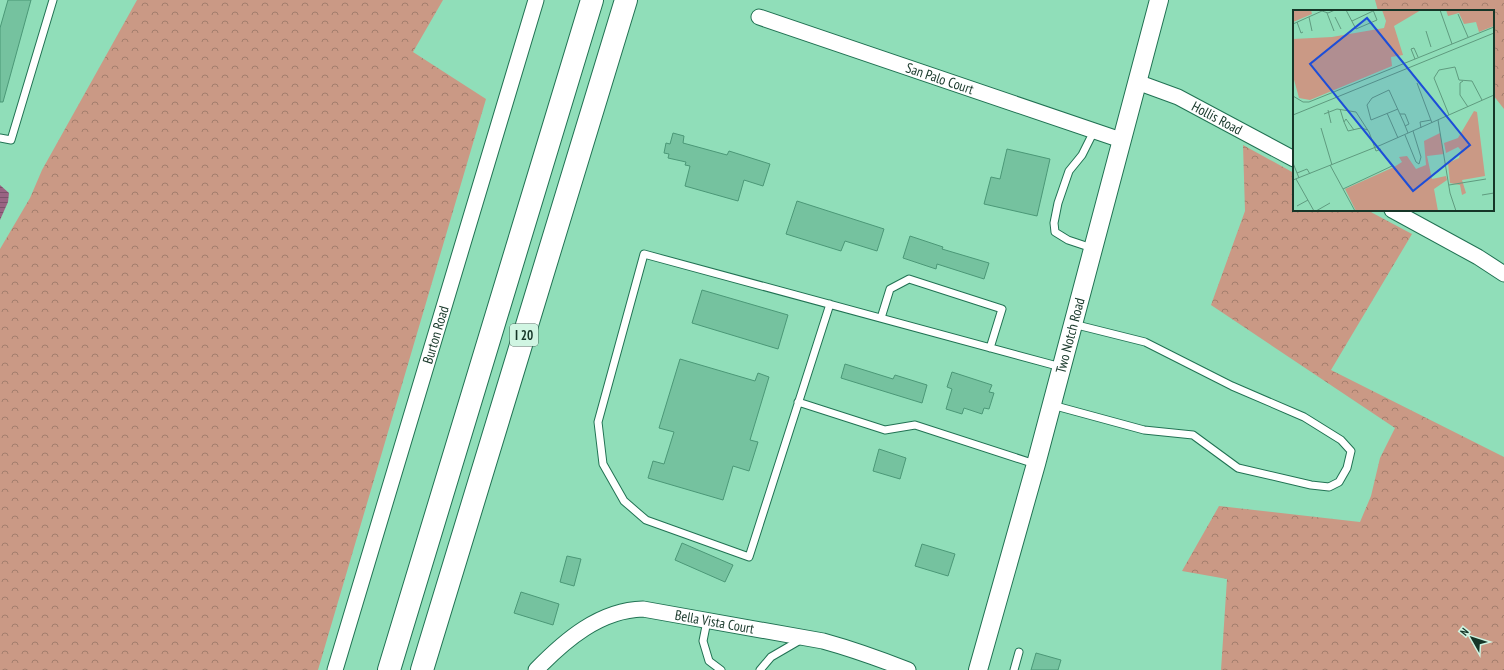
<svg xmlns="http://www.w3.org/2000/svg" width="1504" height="670" font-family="'PT Sans Narrow',sans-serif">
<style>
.forest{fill:url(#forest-crowns)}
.water{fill:url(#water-rules)}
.building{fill:#75c29f;stroke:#4b9877}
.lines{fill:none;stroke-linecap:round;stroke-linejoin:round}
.service-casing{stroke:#217253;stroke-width:9}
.minor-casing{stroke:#217253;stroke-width:17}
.tertiary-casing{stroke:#217253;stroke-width:20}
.motorway-casing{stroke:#217253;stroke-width:24}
.service{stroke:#fff;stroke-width:7}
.minor{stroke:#fff;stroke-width:15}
.tertiary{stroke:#fff;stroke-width:18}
.motorway{stroke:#fff;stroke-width:22}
.labels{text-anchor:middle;stroke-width:3.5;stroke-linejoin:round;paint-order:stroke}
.shield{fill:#d0f5e2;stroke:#4e6f60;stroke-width:1}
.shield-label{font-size:13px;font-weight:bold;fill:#163628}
.street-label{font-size:14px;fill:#163628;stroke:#d0f5e2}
.inset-road{fill:none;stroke:#5f9b7f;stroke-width:1}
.view{fill:#1d4ed8;fill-opacity:0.15;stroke:#1d4ed8;stroke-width:2}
.inset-edge{fill:none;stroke:#163628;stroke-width:2}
</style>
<defs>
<pattern id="forest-crowns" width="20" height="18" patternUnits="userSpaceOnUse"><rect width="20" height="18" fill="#ca9985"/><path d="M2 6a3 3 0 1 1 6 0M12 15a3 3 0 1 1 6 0" fill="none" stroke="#a37e6d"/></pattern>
<pattern id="water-rules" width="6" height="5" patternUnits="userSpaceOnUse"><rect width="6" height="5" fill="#996383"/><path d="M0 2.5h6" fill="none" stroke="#7c526b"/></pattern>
</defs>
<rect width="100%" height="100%" fill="#90deb9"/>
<path class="forest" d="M137,0h306l-30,52 73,47 -168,571h-318v-421l30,-51 12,-28z
M1375,0h129v109l-11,-14v-84h-115z
M1243,145l51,28v37h73l45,24 -81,136 173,87v213h-283l6,-91 -45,-8 37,-65 141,16 11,-26 9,-38 15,-30 -184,-123 34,-94z"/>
<path class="water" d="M0,185l9,8 -1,9 -8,18z"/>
<path class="building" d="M8,0h23l-28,102h-3v-74z
M673,133l11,3 -1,7 44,12 2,-4 41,13 -7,22 -19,-6 -6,21 -53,-15 5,-20 -5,-1 1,-3 -18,-4 1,-4 -5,-1 2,-10 4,1z
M1007,149l43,10 -13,57 -53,-12 7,-27 9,2z
M797,201l87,28 -7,22 -32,-10 -4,10 -55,-17z
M910,236l33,11 -1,2 47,14 -5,16 -47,-15 -1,5 -33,-11z
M702,290l86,25 -10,34 -86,-26z
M680,359l75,22 3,-8 11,4 -19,63 8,2 -9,29 -16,-5 -10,34 -75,-22 5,-17 11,3 10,-32 -15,-4z
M845,364l48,15 2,-4 32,10 -5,18 -81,-25z
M952,372l40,13 -3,7 5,1 -5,16 -5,-1 -2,6 -18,-6 -2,6 -16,-5 6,-20 -5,-2z
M879,449l27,9 -6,21 -27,-8z
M682,543l51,22 -8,17 -50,-22z
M922,544l33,10 -7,22 -33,-10z
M567,556l14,3 -7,27 -14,-4z
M521,592l38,12 -6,21 -39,-12z
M1036,653l25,7 -3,10h-27z"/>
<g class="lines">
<g class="service-casing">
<path id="service" d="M0,138l11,2 42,-140
M1092,248l-24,-8 -13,-8 -1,-9 4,-20 11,-32 13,-16 12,-24
M830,304l-81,253 -103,-37 -22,-19 -21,-37 -5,-42 46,-168 417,113
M881,318l9,-29 19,-10 93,30 -12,39
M798,402l87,28 30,-5 120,39
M1052,405l92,25 49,5 45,33 73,17 18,2 10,-5 8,-14 4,-17 -10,-11 -37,-23 -72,-31 -87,-44 -72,-18
M707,621l-4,20 6,20 12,9
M760,670l11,-13 31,-18
M1014,670l5,-18"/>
</g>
<g class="minor-casing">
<g id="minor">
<path id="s1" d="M759,17l362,123"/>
<path id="s2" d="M1137,82l41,15 116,62"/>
<path d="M1392,210l86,47 26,17"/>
<path id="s3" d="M335,670l201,-670"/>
<path id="s4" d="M536,670c29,-30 64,-60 107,-61l180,32c29,8 57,18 85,29"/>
</g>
</g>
<g class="tertiary-casing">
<g id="tertiary">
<path id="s5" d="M978,670l58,-206 123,-464"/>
</g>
</g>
<g class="motorway-casing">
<path id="motorway" d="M389,670l203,-670
M422,670l204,-670"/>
</g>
<use href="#service" class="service"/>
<use href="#minor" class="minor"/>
<use href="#tertiary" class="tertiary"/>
<use href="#motorway" class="motorway"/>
</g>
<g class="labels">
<rect class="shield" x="510" y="324" width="28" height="22" rx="3"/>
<g class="shield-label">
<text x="524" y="340">I 20</text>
</g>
<g class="street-label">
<text dy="5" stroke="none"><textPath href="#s1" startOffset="191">San Palo Court</textPath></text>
<text dy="5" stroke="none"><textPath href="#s2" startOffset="88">Hollis Road</textPath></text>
<text dy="5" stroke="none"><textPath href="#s3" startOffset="350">Burton Road</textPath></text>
<text dy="5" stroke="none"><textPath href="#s5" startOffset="347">Two Notch Road</textPath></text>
<text dy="5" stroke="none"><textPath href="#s4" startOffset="199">Bella Vista Court</textPath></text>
</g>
</g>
<g transform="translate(1293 10)">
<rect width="201" height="201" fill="#90deb9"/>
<path d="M0,0h18l1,4 -19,8z" fill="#ca9985"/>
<path d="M89,0h39l-27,16 9,29 -12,2 1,9 -82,34 -11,-2 -6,-22v-37l39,-2 52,-9 2,-7zM153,0h48v16l-15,6 -3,-10 -12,2 -5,-11 -11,3zM181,101l3,1 8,64 -23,4 4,13 -4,2 -2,-10 -10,-2 -2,-20 11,-5 2,-8 -3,-3 -12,6 -2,-10 14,-5zM147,123l4,21 -17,2 5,23 14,-3 1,4 -13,9 4,22h-82l-11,-22 49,-22 8,-5 -3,-5 8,-1 9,13 10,-4 -2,-24z" fill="#ca9985"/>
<path class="inset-road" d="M53,0l10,19 21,-9 -4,-10M147,0l12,34M34,3l7,18M165,4l10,23M16,7l3,14M42,7l6,12M59,11l21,-10M4,12l4,11 2,-1M0,14l29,-13 6,2 7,-3M133,21l5,16M122,49l-4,-10 3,-1 4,9M170,71l-3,2v12l8,12M124,73l15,40M0,86l10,6h6l185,-75M47,99l4,13M105,99l-27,11 -4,-15 5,-7 17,-8 15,33 4,10M35,100l3,13M94,103l11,25M31,104l13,-5 19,3 13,20 7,19 5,-2M107,104h5l4,10 -4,2M0,105l201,-82M156,105l-15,-37 5,-8 16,-3 4,13 13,1 10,19M145,110l12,73 6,18M28,118l11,37M128,118l-1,-6 11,-2M61,120l-8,-11 -2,3 4,9 13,-3 7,2M112,125l11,27 3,2 2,-7 -8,-26M0,153l6,15M37,155l25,46M4,163l10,-4 3,5M3,169l18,32M0,170l88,-35 113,-50M156,175l37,-6M50,179l49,-23M189,185l12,-2M4,196l11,-6M23,201l14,-8"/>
<path class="view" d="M74,8l103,127 -57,46 -103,-127z"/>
<rect width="201" height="201" class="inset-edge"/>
</g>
<g transform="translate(1472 638) rotate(309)" stroke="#d0f5e2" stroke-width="3" paint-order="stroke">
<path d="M0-3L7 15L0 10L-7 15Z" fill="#163628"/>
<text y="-6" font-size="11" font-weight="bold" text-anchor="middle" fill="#163628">N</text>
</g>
</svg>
